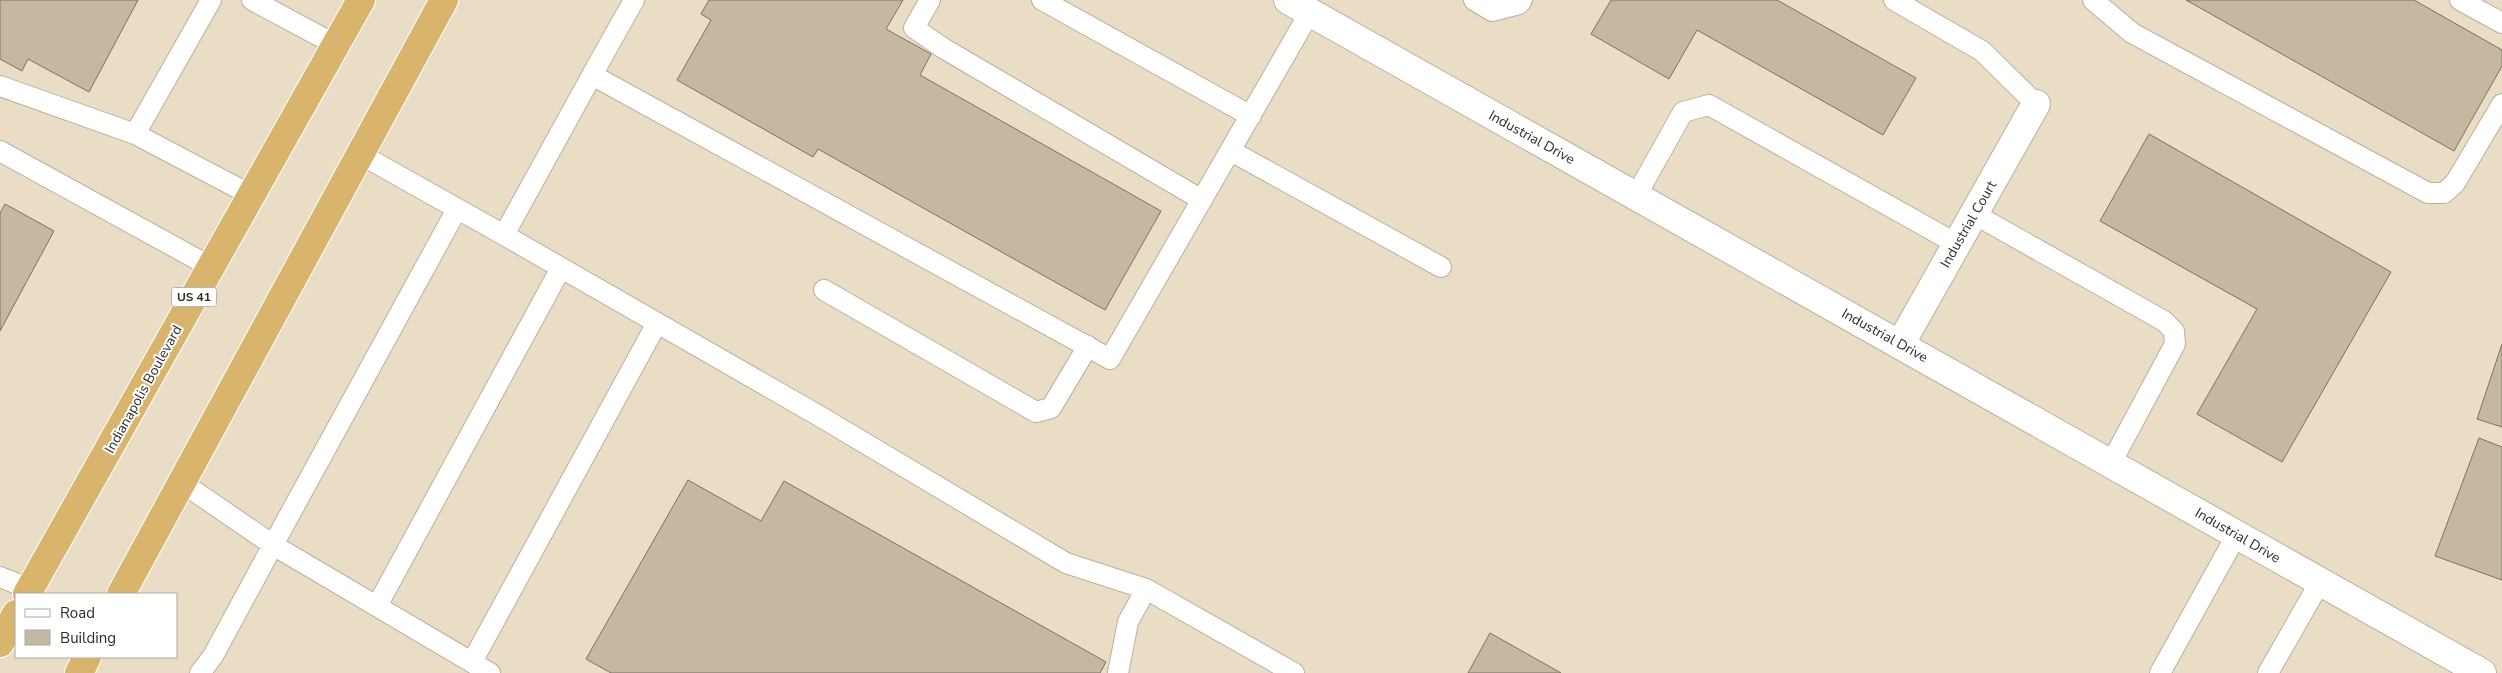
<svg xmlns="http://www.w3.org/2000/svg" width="2502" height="673" font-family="'Nunito Sans',sans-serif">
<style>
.building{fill:#c4b8a2;stroke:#7d725e}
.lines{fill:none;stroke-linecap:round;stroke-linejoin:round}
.lane-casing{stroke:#bcb09a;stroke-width:22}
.street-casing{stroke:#bcb09a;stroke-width:30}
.highway-casing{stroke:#fff;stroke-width:30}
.lane{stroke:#fff;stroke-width:20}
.street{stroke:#fff;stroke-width:28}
.highway{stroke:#d9b46d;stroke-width:28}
.labels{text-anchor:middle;stroke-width:4;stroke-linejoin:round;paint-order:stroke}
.shield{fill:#fff;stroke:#6e6b65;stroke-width:1}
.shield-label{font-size:12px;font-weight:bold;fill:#302b23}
.street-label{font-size:14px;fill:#302b23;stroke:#fff}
</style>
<rect width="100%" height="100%" fill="#e9ddc6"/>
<path class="building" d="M0,0h138l-49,92 -61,-33 -6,12 -22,-12z
M709,0h194l-17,29 45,25 -11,21 241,136 -56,99 -287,-161 -5,8 -136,-77 34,-60 -10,-6z
M1611,0h166l139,78 -33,57 -186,-105 -28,49 -78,-45z
M2186,0h228l88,50v16l-48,85z
M2149,134l242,138 -109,190 -85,-48 60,-105 -157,-88z
M5,204l49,27 -54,100v-118z
M2502,344v83l-25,-8z
M2479,438l23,9v133l-67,-24z
M688,480l73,41 23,-40 322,181 -6,11h-489l-25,-14z
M1490,633l71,40h-93z"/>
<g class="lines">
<g class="lane-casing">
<path id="lane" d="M252,0l84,45
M930,0l-16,28 29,20 259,152
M1042,0l209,116
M1474,0l18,11 27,-7 3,-4
M1894,0l88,51 54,53
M2093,0l39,33 296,160h16l11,-10 47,-79
M2460,0l42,23
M592,75l42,-75
M0,86l135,48 116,61
M135,134l76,-134
M0,151l211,116
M1231,151l210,116
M360,154l144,81 88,-160 518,284 200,-347
M1636,196l47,-84 26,-7 248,139
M457,209l-184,336 217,128
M1974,214l190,107 10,10 1,13 -64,119
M504,235l317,182 245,146 80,26 148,84
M824,290l212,122 15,-4 37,-62
M181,482l92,63 -60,111 -13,17
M0,577l30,12
M377,606l184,-338
M472,662l185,-339
M1118,673l10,-51 18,-33
M2160,673l77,-139
M2268,673l52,-91"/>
</g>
<g class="street-casing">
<path id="street" d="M1288,0l1194,673
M1901,343l135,-239"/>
</g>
<g class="highway-casing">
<path id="highway" d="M27,594l334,-594
M121,594l323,-594
M0,643l16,-29
M79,673l8,-16"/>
</g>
<use href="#lane" class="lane"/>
<use href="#street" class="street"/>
<use href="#highway" class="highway"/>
</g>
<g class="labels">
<rect class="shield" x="171.5" y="287.5" width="45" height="19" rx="4"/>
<g class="shield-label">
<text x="194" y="301">US 41</text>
</g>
<g class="street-label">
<text transform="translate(1532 137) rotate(29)" y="5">Industrial Drive</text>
<text transform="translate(1968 224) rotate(-60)" y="5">Industrial Court</text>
<text transform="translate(1885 335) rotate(29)" y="5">Industrial Drive</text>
<text transform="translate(143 389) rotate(-61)" y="5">Indianapolis Boulevard</text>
<text transform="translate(2238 535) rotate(30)" y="5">Industrial Drive</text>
</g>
</g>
<rect x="15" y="593" width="162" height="65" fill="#ffffff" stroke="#acaaa7"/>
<rect x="25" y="609" width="25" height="8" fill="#ffffff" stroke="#acaaa7"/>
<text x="60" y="618" font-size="15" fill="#302b23">Road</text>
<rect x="25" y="630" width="25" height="15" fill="#c4b8a2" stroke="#acaaa7"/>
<text x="60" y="643" font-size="15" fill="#302b23">Building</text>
</svg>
